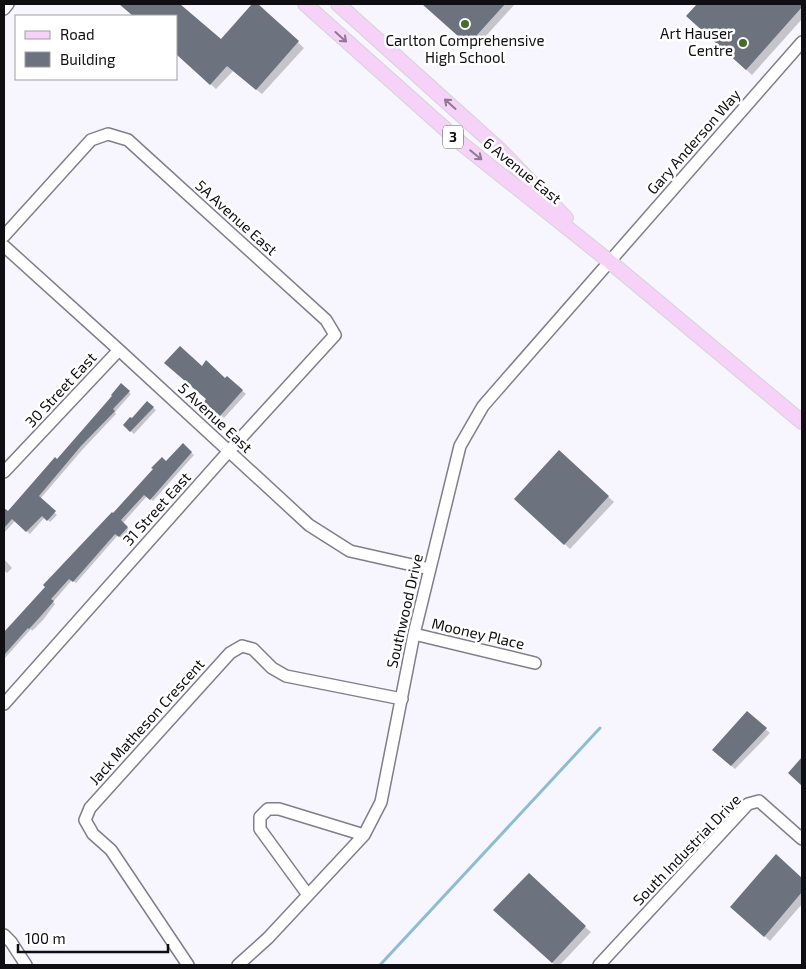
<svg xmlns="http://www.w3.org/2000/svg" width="806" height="969" font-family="'Exo 2',sans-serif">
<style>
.shadow{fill:#0003}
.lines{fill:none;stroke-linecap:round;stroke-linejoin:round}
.stream{stroke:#8dbcd3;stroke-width:3}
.building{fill:#6c737e}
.minor-casing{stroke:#7f7e8a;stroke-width:14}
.major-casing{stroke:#d4d4d5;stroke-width:16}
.minor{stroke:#fff;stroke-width:11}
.major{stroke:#f6d1f8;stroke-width:14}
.oneway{stroke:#8e7a91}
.poi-dot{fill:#456d28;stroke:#fff;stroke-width:2}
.labels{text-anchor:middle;stroke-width:5;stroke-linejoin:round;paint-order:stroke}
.shield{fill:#fff;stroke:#57575a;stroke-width:1}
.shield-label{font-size:14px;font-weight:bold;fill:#0f0f13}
.poi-label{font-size:15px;fill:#0f0f13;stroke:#fff;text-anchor:end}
.street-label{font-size:15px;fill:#0f0f13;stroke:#fff}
</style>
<rect width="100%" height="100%" fill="#f7f6fe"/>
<path class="shadow" d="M120,4h58l43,37 32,-37h3l48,44 -42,46 -29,-23 -17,18 -40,-35v-38h-42z
M423,4h92l-41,45z
M698,4h104v15l-50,56 -65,-59z
M227,377l19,17 -22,24 -18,-17z
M121,385l10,9 -16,18 1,2 -33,35 -43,50 17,16 -7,7 -5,-5 -15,17 -15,-13 -11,12v-18l53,-55z
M147,403l9,7 -22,24 -10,-9 8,-5z
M183,445l11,10 -41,46 -6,-5 -24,27 7,7 -8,9 -4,-4 -42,48 -4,-3 -19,22 2,2 -12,16 -11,11 -1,-2 -27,30v-25z
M559,451l55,51 -44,47 -49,-45z
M4,559l8,9 -5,5 -3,-3z
M747,713l23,20 -35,36 -18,-15z
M776,856l26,24v24l-32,37 -33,-29z
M500,915l85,12 6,5 -31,33h-5z"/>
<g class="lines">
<path class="stream" d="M380,965l220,-237"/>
</g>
<path class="building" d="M119,4h61l41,35 31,-35h6l41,37 -43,49 -29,-24 -17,19 -34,-31v-38h-43z
M422,4h83l-37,41z
M697,4h105v3l-56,63 -60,-54z
M180,346l22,20 4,-6 19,18 2,-2 16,14 -23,26 -16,-14 2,-3 -42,-36z
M121,383l9,8 -17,18 2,2 -34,35 -42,50 17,15 -9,10 -5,-5 -16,16 -14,-13 -8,9v-20l4,3 47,-54 2,2 55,-63 -1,-1z
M147,401l7,6 -24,25 -7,-7 7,-8 2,1z
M183,443l9,9 -42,48 -6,-5 -23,25 7,7 -9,10 -4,-3 -42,48 -4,-3 -18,20 3,2 -14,16 -11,12 -1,-1 -24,27v-23l41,-45 -2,-2 69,-73 1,1 40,-44 -2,-1 11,-11 4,4z
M559,450l50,46 -45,49 -50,-46z
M747,711l20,17 -36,38 -19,-16z
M802,757v29l-14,-13z
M776,854l26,24v14l-38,45 -34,-30z
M529,873l57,53 -34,37 -59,-53z"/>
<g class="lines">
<g class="minor-casing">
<path id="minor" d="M4,9l4,-5
M4,236l87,-96 17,-6 20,6 198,180 9,15 -106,116 -225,253
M4,246l115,104 190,175 41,26 80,18
M4,472l115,-122
M414,634l121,29
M308,895l-48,-66v-12l8,-8h11l85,26
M4,935l7,7 15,23
M188,965l-77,-115 -18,-16 -8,-14 5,-12 140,-155 12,-7 11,3 19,19 14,8 116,23
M238,965l30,-27 96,-103 17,-33 33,-168 46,-188 23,-40 319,-364
M599,965l149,-161 11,-3 43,38"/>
</g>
<g class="major-casing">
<path id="major" d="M305,4l157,140 147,117 193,161
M338,4l161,145 67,69"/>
</g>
<use href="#minor" class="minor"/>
<use href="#major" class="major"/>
</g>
<defs><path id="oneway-shaft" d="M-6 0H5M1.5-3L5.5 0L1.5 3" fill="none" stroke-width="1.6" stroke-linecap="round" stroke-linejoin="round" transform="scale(1.25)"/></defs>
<g class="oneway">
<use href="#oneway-shaft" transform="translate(341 37) rotate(42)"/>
<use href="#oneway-shaft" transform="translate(450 104) rotate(-138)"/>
<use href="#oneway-shaft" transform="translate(476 155) rotate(39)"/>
</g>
<g class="poi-dot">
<circle cx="465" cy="24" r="5"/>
<circle cx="743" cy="43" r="5"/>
</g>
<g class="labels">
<rect class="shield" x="443" y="125.5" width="20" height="23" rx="4"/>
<g class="shield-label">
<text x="453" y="142">3</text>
</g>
<g class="poi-label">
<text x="733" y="39">Art Hauser<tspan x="733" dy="17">Centre</tspan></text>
<text x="465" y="46" text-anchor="middle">Carlton Comprehensive<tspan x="465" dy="17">High School</tspan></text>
</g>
<g class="street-label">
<text transform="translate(694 142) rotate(-49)" y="5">Gary Anderson Way</text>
<text transform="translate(522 171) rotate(39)" y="5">6 Avenue East</text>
<text transform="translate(236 218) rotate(42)" y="5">5A Avenue East</text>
<text transform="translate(61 390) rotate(-47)" y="5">30 Street East</text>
<text transform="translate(215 418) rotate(43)" y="5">5 Avenue East</text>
<text transform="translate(157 509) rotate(-48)" y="5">31 Street East</text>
<text transform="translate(405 611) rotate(-77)" y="5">Southwood Drive</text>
<text transform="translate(478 634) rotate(13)" y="5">Mooney Place</text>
<text transform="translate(147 722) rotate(-48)" y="5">Jack Matheson Crescent</text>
<text transform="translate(687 850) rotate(-46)" y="5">South Industrial Drive</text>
</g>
</g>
<rect width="806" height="969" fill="none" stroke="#0f0f13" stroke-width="10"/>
<rect x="15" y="15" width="162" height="65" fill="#ffffff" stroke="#9f9fa1"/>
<rect x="25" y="31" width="25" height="8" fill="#f6d1f8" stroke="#9f9fa1"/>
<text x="60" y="40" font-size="15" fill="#0f0f13">Road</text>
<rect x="25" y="52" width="25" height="15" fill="#6c737e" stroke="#9f9fa1"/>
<text x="60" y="65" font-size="15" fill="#0f0f13">Building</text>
<path d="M18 944v8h150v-8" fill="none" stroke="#0f0f13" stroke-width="2.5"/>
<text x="25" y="944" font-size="15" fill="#0f0f13" stroke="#ffffff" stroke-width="4" paint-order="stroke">100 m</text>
</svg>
